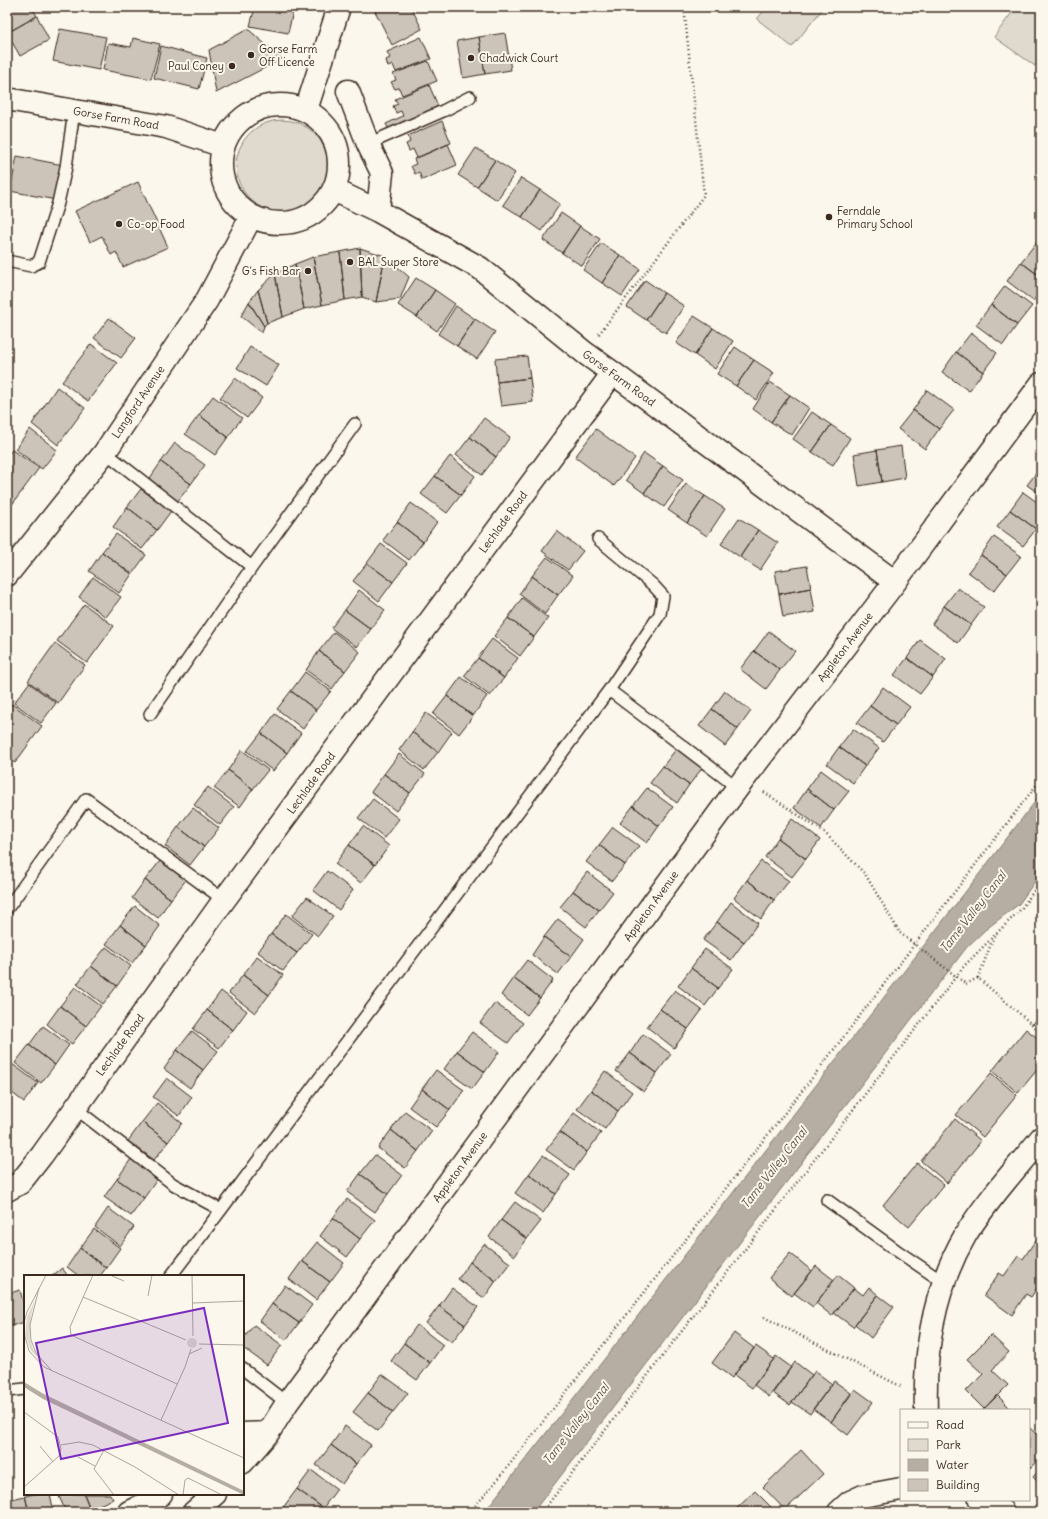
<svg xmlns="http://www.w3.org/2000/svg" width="1048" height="1519" font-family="Delius,sans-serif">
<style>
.green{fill:#dfd9ce;stroke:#8d8276}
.water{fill:#b6aea2;stroke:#85796d}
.building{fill:#ccc4b9;stroke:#3b2a1e}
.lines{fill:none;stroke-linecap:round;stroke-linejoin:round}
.service-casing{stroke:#3b2a1e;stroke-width:14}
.minor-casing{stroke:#3b2a1e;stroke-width:25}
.path{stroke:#3b2a1e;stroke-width:2.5;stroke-dasharray:1 3;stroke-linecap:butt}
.service{stroke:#fbf7ec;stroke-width:11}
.minor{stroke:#fbf7ec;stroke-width:22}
.path-bridge{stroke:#3b2a1e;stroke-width:2.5;stroke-dasharray:1 3;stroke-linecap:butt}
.poi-dot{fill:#3b2a1e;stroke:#fbf7ec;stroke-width:1.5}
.labels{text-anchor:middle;stroke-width:4;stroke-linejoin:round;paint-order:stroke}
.poi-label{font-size:11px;fill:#3b2a1e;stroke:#fbf7ec;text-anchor:start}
.street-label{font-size:11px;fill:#3b2a1e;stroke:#fbf7ec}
.water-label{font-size:12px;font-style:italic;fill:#605246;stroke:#fbf7ec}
.inset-road{fill:none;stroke:#aea59a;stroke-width:1}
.view{fill:#7b2cbf;fill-opacity:0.15;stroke:#7b2cbf;stroke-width:2}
.inset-edge{fill:none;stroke:#3b2a1e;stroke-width:2}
</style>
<rect width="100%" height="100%" fill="#fbf7ec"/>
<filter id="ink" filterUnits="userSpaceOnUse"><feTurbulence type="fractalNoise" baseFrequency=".025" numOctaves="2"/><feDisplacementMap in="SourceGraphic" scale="8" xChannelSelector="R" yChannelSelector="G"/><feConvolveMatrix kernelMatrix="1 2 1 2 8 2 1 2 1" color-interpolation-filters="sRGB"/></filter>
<g filter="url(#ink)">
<path class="green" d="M767,7h57l-32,40 -35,-28z
M1016,7h25v50l-6,9 -41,-29z
M236 166a46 46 0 1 1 92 0a46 46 0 1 1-92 0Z"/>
<path class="water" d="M1041,794v79l-22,31 -34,26 -18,17 -434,565h-49l129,-164z"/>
<path class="building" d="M13,7h19l5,9 -30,17v-22z
M255,7h39l-6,26 -38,-7z
M373,7h38l11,22 -30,16z
M37,16l12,24 -29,16 -13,-23z
M60,29l46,8 -7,33 -46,-9z
M248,29l34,30 -66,34 -7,-43z
M505,33l6,37 -26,4 -6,-37z
M421,37l10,22 -35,13 -3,-7 -5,2 -2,-7 4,-2 -3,-6z
M479,37l6,37 -22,4 -6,-37z
M133,38l27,6 -9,35 -48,-9 5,-27 23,4z
M161,46l46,12 -8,31 -45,-11z
M428,61l9,20 -35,14 -3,-7 -4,1 -4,-7 5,-2 -3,-6z
M429,85l10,23 -50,22 -3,-6 17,-8 -2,-5 -5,2 -3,-7 5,-2 -3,-5z
M442,121l9,22 -34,15 -4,-9 -4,2 -3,-7 4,-2 -2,-6z
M448,144l9,21 -35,15 -3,-8 -4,2 -4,-8 5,-2 -2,-5z
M476,148l19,12 -18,27 -19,-12z
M7,155h4l-4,23z
M17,156l46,9 -7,35 -46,-9z
M495,160l20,13 -18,27 -20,-13z
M521,178l19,12 -18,27 -19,-12z
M138,182l30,65 -45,20 -7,-15 -5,3 -9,-19 -12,6 -15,-31z
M540,190l20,14 -18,27 -20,-14z
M561,213l19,13 -18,27 -19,-13z
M580,226l20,13 -18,27 -20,-13z
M601,243l19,12 -18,28 -19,-13z
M1036,243l5,3v31l-20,-15z
M360,248l25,8 -9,46 -14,-5z
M360,248l2,49 -17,3 -5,-48z
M340,252l5,48 -23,5 -9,-48z
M620,255l20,14 -18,27 -20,-13z
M385,256l24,21 -9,22 -24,3z
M313,257l9,48 -18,4 -9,-45z
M1021,262l20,15v14l-8,10 -26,-20z
M295,264l9,45 -21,8 -8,-43z
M275,274l8,43 -16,6 -9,-33z
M416,278l19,12 -18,27 -19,-12z
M645,280l19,13 -18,27 -19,-13z
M1005,286l27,20 -15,19 -26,-20z
M258,290l9,33 -3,3 -15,-24z
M435,290l20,14 -18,27 -20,-14z
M664,293l20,13 -18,27 -20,-13z
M249,302l15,24 -2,7 -21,-17z
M991,305l26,20 -14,20 -27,-20z
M456,306l19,13 -18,27 -19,-12z
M694,316l19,12 -18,27 -19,-12z
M109,318l27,20 -15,20 -27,-20z
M475,319l20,13 -18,27 -20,-13z
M713,328l20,13 -18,28 -20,-14z
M971,333l26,20 -14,19 -27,-20z
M91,344l26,19 -29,38 -26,-19z
M250,347l29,18 -13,21 -29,-18z
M735,347l19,13 -18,26 -19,-12z
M956,352l27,20 -14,19 -27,-19z
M527,356l3,22 -33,4 -2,-23z
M754,360l20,13 -18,27 -20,-14z
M235,378l27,20 -15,20 -27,-20z
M530,378l3,24 -32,4 -4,-24z
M770,382l20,13 -19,27 -18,-13z
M57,387l28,21 -27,37 -26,-21z
M927,390l27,20 -15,19 -26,-19z
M790,395l19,13 -17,27 -21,-13z
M213,396l29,22 -14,19 -29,-22z
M913,410l26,19 -14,20 -27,-20z
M812,412l19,13 -19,27 -19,-13z
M199,415l29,22 -13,18 -30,-21z
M484,418l26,19 -14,20 -26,-20z
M831,425l19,13 -17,27 -21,-13z
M30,429l27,21 -15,19 -27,-20z
M596,429l39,29 -21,28 -39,-29z
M470,437l26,20 -14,18 -26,-20z
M175,443l30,22 -14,19 -30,-22z
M901,446l4,32 -23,4 -5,-32z
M12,450l27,18 -28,38 -4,-4v-46z
M877,450l5,32 -23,4 -5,-32z
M644,453l19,13 -19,27 -18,-13z
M450,456l25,20 -14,19 -26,-19z
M161,462l30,22 -14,18 -29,-21z
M663,466l20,14 -19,27 -20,-14z
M1040,468l1,1v26l-14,-10z
M435,476l26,19 -14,18 -26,-19z
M686,484l19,12 -18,27 -19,-13z
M141,489l30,22 -14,19 -30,-23z
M1023,492l18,13v16l-5,8 -26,-19z
M705,496l20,13 -18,27 -20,-13z
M411,503l26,19 -14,20 -26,-20z
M127,507l30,23 -15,19 -29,-22z
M1010,510l26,19 -13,17 -26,-19z
M739,518l19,12 -18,27 -19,-13z
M397,522l26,20 -14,18 -26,-20z
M758,530l20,13 -18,27 -20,-13z
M557,531l26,20 -15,19 -26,-19z
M116,534l30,21 -14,19 -30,-22z
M994,537l27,19 -14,18 -26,-19z
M381,544l26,19 -14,19 -26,-19z
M102,552l30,22 -13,19 -30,-22z
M981,555l26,19 -13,17 -26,-19z
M547,557l26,19 -15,19 -26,-19z
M367,563l26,19 -14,19 -26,-20z
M807,566l4,22 -32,6 -4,-23z
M532,576l26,19 -13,19 -26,-20z
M93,577l28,20 -15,20 -27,-20z
M811,588l4,24 -32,5 -4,-23z
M958,588l26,19 -13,18 -27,-19z
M359,590l26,20 -14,19 -26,-19z
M522,598l26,20 -14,19 -26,-19z
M84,604l30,22 -27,37 -30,-22z
M944,606l27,19 -13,18 -26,-19z
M345,610l26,19 -14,18 -26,-19z
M508,618l26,19 -14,19 -26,-20z
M769,631l26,20 -15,19 -26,-19z
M334,632l26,20 -15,19 -26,-20z
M492,639l26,19 -14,20 -26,-20z
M920,640l26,19 -13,18 -26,-19z
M55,643l30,22 -27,38 -30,-22z
M319,651l26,20 -13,18 -26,-19z
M754,651l26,19 -14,19 -26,-20z
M478,658l26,20 -14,18 -26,-20z
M907,658l26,19 -13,17 -26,-19z
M305,672l26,19 -15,19 -25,-19z
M461,677l26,19 -14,20 -26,-20z
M29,683l27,20 -15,20 -27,-20z
M883,687l27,20 -14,18 -26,-19z
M291,691l25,19 -13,19 -26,-20z
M725,691l26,20 -13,18 -26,-20z
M447,696l26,20 -14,18 -26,-20z
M12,704l30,22 -27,37 -8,-6v-45z
M870,706l26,19 -13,17 -26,-19z
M712,709l26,20 -13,17 -26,-20z
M426,713l26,19 -14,20 -26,-20z
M275,714l26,19 -14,20 -26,-20z
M853,729l26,19 -14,18 -26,-19z
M412,732l26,20 -14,18 -25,-20z
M261,733l26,20 -14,18 -26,-20z
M839,747l26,19 -12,17 -26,-19z
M677,748l26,19 -14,18 -26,-19z
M242,750l26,20 -15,19 -25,-19z
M399,754l26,20 -15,19 -26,-19z
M663,766l26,19 -12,18 -27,-20z
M228,770l25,19 -13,18 -26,-19z
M821,770l28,21 -15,19 -27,-21z
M384,774l26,19 -14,18 -25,-19z
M208,787l26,20 -14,18 -26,-20z
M647,788l26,19 -14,19 -26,-20z
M807,789l27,21 -13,18 -27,-20z
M373,799l26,20 -15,19 -26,-20z
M633,806l26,20 -12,17 -27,-20z
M193,808l26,20 -15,19 -26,-20z
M792,819l28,21 -14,19 -28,-21z
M363,826l26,20 -14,19 -26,-20z
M178,827l26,20 -14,18 -25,-19z
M613,827l26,19 -14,19 -26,-20z
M778,838l28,21 -14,18 -27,-20z
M349,845l26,20 -14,18 -26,-19z
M599,845l26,20 -13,16 -26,-19z
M160,861l26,19 -15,19 -26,-19z
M761,861l28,20 -15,19 -27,-20z
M327,871l26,19 -14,20 -26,-20z
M587,872l26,20 -14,18 -26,-19z
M145,880l26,19 -13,19 -26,-20z
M747,880l27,20 -13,19 -27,-21z
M573,891l26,19 -13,17 -26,-20z
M307,897l26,19 -15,20 -26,-20z
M731,902l27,21 -14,19 -27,-20z
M135,906l25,20 -14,19 -26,-20z
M286,914l26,20 -15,19 -26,-19z
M558,919l26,20 -13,18 -27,-20z
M717,922l27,20 -13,18 -28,-20z
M120,925l26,20 -14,18 -26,-19z
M271,934l26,19 -14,18 -25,-19z
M544,937l27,20 -13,17 -26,-19z
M106,947l25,19 -14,20 -26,-20z
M705,949l28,20 -15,19 -27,-20z
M257,956l26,19 -14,20 -26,-20z
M527,960l26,20 -13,18 -27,-20z
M91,966l26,20 -14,18 -26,-20z
M691,968l27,20 -13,18 -27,-20z
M243,975l26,20 -14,18 -26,-20z
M513,978l27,20 -13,17 -26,-20z
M75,987l26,19 -15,20 -26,-20z
M675,990l27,20 -14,19 -28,-20z
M221,991l26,20 -14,19 -26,-20z
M495,1003l28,20 -15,20 -28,-20z
M60,1006l26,20 -14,18 -25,-20z
M660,1009l28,20 -14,19 -27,-21z
M207,1010l26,20 -14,18 -26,-19z
M1041,1014v16l-8,-6z
M43,1026l26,19 -14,20 -26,-20z
M1026,1029l15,12v24l-23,28 -26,-22z
M192,1031l26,20 -15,19 -26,-20z
M472,1032l27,20 -14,20 -28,-21z
M643,1034l28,20 -14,19 -27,-20z
M29,1045l26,20 -14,18 -26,-20z
M177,1050l26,20 -13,18 -26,-19z
M457,1051l28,21 -13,17 -28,-20z
M630,1053l27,20 -13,19 -28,-21z
M12,1064l26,19 -14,19 -17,-13v-18z
M436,1070l28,20 -14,20 -28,-21z
M605,1071l27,21 -14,19 -27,-21z
M991,1073l26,22 -34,42 -27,-22z
M167,1078l25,19 -13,19 -26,-19z
M422,1089l28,21 -14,17 -27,-20z
M591,1090l27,21 -13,18 -28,-20z
M157,1103l25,20 -14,19 -26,-20z
M405,1111l27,20 -14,20 -27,-21z
M574,1113l27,20 -14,19 -27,-20z
M955,1119l26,22 -34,42 -26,-22z
M142,1122l26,20 -14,18 -26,-19z
M391,1130l27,21 -13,17 -27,-20z
M560,1132l27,20 -13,18 -28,-20z
M375,1155l27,20 -14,19 -28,-20z
M543,1155l27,20 -14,19 -27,-20z
M131,1159l27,19 -14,20 -27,-19z
M917,1163l27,22 -35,42 -26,-22z
M360,1174l28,20 -13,18 -28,-20z
M529,1174l27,20 -13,19 -28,-20z
M117,1179l27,19 -13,18 -27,-19z
M347,1199l28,21 -15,19 -27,-21z
M515,1202l26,19 -14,18 -26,-19z
M108,1208l26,19 -14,19 -25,-19z
M333,1218l27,21 -13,18 -27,-21z
M501,1220l26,19 -12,17 -26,-19z
M94,1229l26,19 -14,20 -26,-20z
M1035,1241l5,4 1,-1v38l-10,15 -5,-3 -14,21 -28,-20 15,-22 5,3 14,-20 5,3z
M317,1242l27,21 -14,19 -28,-21z
M484,1244l26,19 -14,18 -26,-19z
M80,1248l26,20 -6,8h-21l-12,-9z
M790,1253l22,18 -20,25 -23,-18z
M302,1261l28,21 -14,18 -27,-21z
M470,1262l26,19 -12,17 -26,-19z
M816,1266l18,14 -21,27 -19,-14z
M62,1268l6,8h-16z
M838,1275l16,13 -22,28 -16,-13z
M285,1285l27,20 -13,18 -27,-19z
M869,1287l9,8 -25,32 -19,-14 20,-25 9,7z
M452,1288l26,19 -13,18 -26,-19z
M20,1290l5,19v13l-18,5v-33z
M878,1295l16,12 -23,31 -16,-14z
M272,1304l27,19 -13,17 -26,-19z
M439,1306l26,19 -13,17 -26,-19z
M254,1325l28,20 -15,20 -24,-17v-9z
M417,1325l26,20 -13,18 -26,-20z
M734,1333l20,15 -22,30 -20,-15z
M991,1335l18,17 -17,18 16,15 -24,24 -18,-18 17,-17 -16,-15z
M404,1343l26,20 -13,17 -26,-19z
M756,1346l18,13 -22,29 -18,-13z
M776,1356l15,11 -22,30 -15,-12z
M795,1362l17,13 -22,30 -17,-12z
M815,1371l17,13 -22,30 -18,-12z
M382,1374l26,19 -15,19 -25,-19z
M834,1381l17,12 -20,29 -18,-13z
M855,1389l18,13 -25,33 -17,-13z
M368,1393l25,19 -15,19 -25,-19z
M997,1395l15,15h-29z
M345,1426l26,19 -15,19 -25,-19z
M1029,1427l12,12v18l-12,12z
M331,1445l25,19 -14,20 -26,-19z
M801,1450l22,24 -38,36 -22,-23z
M1041,1468v17l-8,-8z
M311,1470l26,19 -14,19 -26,-19z
M297,1489l26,19 -3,4h-33l-5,-3z
M755,1491l21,21h-43z
M35,1494h15l4,18h-25l-4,-16z
M58,1494h26l6,15 -9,3h-15z
M84,1494h26l3,5 -23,10z
M25,1496l4,16h-22v-12z"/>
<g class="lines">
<g class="service-casing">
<path id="service" d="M368,144l75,-33 27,-14
M7,261l24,5 8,-4 19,-59 8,-36 8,-56
M105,452l147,115
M598,539l55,46 10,11 -3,18 -51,76
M150,714l102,-147 103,-143
M7,909l79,-110 138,101
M75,1108l98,76 48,26
M827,1200l69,50 47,32
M171,1276l50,-66 388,-520 129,98
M243,1369l44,34
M7,1391l18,-2"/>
</g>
<g class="minor-casing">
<path id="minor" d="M348,91l20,53 14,29 -4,38
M7,99l159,28 57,19
M221 164a59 59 0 1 1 118 0a59 59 0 1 1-118 0Z
M306,110l33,-103
M334,190l44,21 102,57 105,85 28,20 282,209
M7,575l98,-123 102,-152 44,-83
M7,1190l13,-7 22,-28 182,-255 389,-527
M926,1410c-2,-61 9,-123 40,-176 21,-34 50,-65 75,-96
M243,1434l25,-1
M243,1462l25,-29 19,-30 457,-624 151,-197 146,-198
M980,1500l17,7 6,5
M129,1512l24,-12 8,-6
M194,1512l21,-18
M839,1512l11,-10 13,-6 38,-7"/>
</g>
<path class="path" d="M599,334l105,-139 -20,-188
M764,792l61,41 40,41 35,59
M978,978l15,-39
M966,984l12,-6 63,54
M764,1317l138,70
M470,1512l29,-34 310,-396 232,-303
M542,1512l423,-547 56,-56 20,-28"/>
<use href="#service" class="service"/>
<use href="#minor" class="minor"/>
<path class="path-bridge" d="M900,933l66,51"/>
</g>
</g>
<g class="poi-dot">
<circle cx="251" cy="55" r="4"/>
<circle cx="471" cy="58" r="4"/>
<circle cx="232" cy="66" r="4"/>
<circle cx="829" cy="217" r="4"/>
<circle cx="119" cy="224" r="4"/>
<circle cx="350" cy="262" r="4"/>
<circle cx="308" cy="271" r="4"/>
</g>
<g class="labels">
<g class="poi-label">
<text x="259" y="53">Gorse Farm<tspan x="259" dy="13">Off Licence</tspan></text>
<text x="479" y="62">Chadwick Court</text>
<text x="224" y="70" text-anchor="end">Paul Coney</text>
<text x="837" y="215">Ferndale<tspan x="837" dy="13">Primary School</tspan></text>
<text x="127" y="228">Co-op Food</text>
<text x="358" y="266">BAL Super Store</text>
<text x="300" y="275" text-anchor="end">G's Fish Bar</text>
</g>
<g class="street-label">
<text transform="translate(116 118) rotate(10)" y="4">Gorse Farm Road</text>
<text transform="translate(619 378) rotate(36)" y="4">Gorse Farm Road</text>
<text transform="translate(138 402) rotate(-56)" y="4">Langford Avenue</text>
<text transform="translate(503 522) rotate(-54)" y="4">Lechlade Road</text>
<text transform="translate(845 647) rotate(-53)" y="4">Appleton Avenue</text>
<text transform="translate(311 783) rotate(-54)" y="4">Lechlade Road</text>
<text transform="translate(651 906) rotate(-54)" y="4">Appleton Avenue</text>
<text transform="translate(120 1045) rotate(-54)" y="4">Lechlade Road</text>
<text transform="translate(460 1167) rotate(-54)" y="4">Appleton Avenue</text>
</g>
<g class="water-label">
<text transform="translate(973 912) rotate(-52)" y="4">Tame Valley Canal</text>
<text transform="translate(774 1168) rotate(-52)" y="4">Tame Valley Canal</text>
<text transform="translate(576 1424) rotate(-52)" y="4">Tame Valley Canal</text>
</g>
</g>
<g transform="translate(24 1275)">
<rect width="220" height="220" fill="#fbf7ec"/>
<path d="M11,25l-4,16 -1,23 3,10 15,18 -17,-16 -6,-16 2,-18zM163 68a5 5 0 1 1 10 0a5 5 0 1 1-10 0Z" fill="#dfd9ce"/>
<path d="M0,107l18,11 202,98v4l-201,-96 -19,-12z" fill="#b6aea2"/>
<path class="inset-road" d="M69,0l-23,52 1,8 106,49M168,0l1,61M88,1l12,5M15,13l-9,37 1,15 5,13 16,18M124,21l4,-21M59,22l103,43M169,28l51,-2M0,48l3,-11 19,-37M0,58l5,18 15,16 200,91M175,69l45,1M165,79l13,-6M0,137l34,25 3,12 -2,7 -35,31M137,145l24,-53 6,-18M37,170l18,-3 14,3 42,22 44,28M16,171l13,16M80,175l-10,19 20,26M54,182l17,9M159,220l2,-15 3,-2 34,17"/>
<path class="view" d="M180,33l24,115 -167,36 -25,-116z"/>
<rect width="220" height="220" class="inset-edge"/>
</g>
<rect width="1048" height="1519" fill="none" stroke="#fbf7ec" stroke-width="24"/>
<rect x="12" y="12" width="1024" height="1495" fill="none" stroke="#3b2a1e" stroke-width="1.5" filter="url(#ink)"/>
<rect x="900" y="1409" width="130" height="92" fill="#fbf7ec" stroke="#aea59a"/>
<rect x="908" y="1422" width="20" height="6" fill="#fbf7ec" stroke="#aea59a"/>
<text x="936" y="1429" font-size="12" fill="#3b2a1e">Road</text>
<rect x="908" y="1439" width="20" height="12" fill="#dfd9ce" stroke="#aea59a"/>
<text x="936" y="1449" font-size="12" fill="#3b2a1e">Park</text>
<rect x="908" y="1459" width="20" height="12" fill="#b6aea2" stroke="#aea59a"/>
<text x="936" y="1469" font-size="12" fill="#3b2a1e">Water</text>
<rect x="908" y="1479" width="20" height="12" fill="#ccc4b9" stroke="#aea59a"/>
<text x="936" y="1489" font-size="12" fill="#3b2a1e">Building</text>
</svg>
